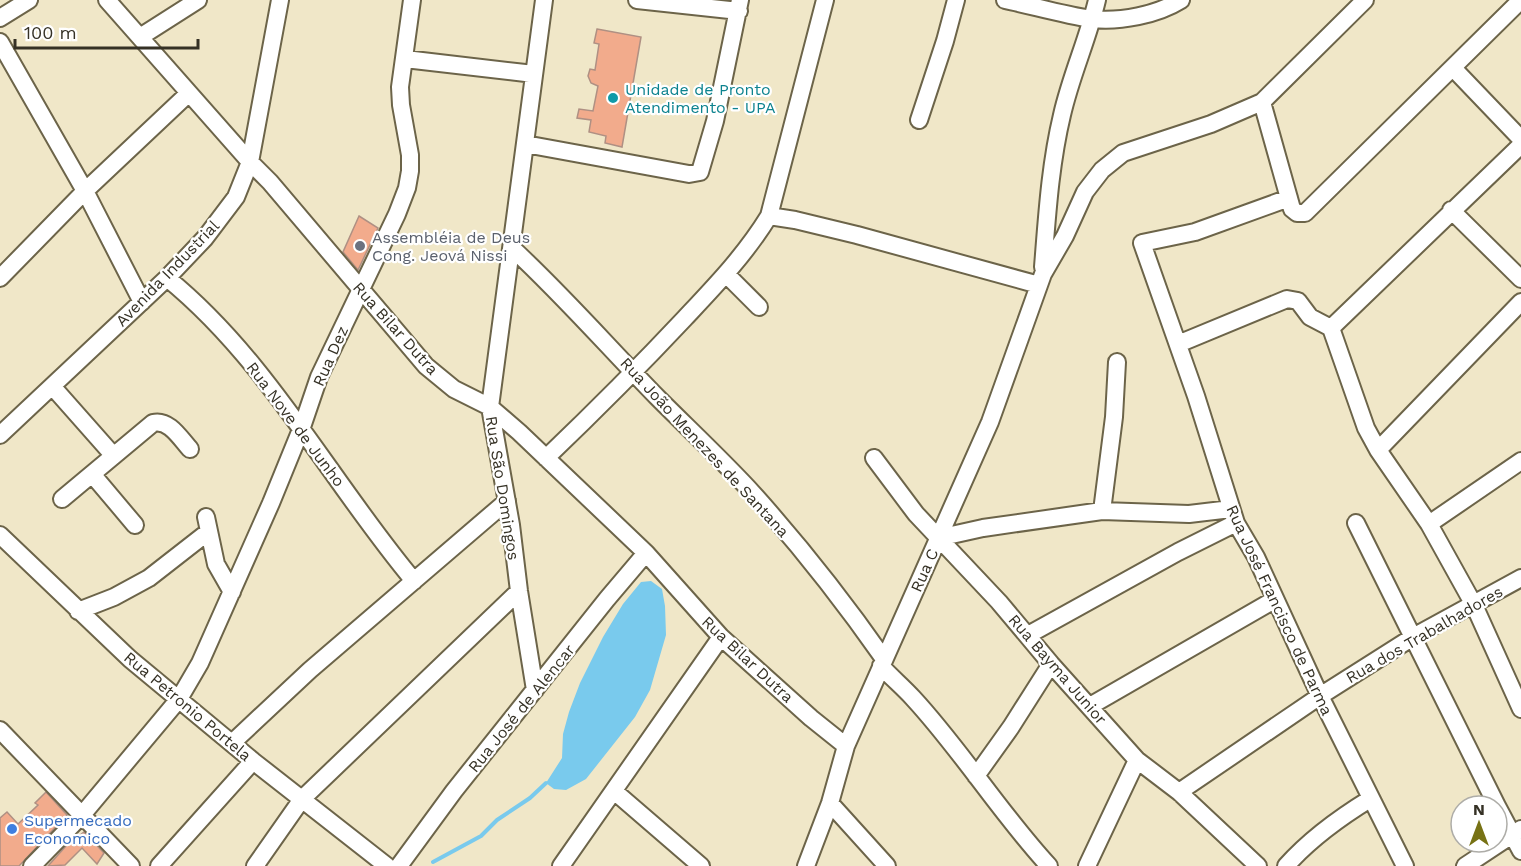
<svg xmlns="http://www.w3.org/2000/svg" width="1521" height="866" font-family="'Work Sans',sans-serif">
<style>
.water{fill:#79caed}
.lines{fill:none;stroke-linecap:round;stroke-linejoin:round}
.stream{stroke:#79caed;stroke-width:4}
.building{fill:#f2ab8c;stroke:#af9083;stroke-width:1.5}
.minor-casing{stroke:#6c6449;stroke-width:20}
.minor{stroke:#fff;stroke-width:16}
.culture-dot{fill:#0f9aa8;stroke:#fff;stroke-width:2}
.worship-dot{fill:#6b7280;stroke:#fff;stroke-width:2}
.shop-dot{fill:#3f7fe0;stroke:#fff;stroke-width:2}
.labels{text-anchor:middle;stroke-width:4.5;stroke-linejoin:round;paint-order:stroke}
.culture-label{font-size:16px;fill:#0d838f;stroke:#fff;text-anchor:start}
.worship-label{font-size:16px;fill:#5b616d;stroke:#fff;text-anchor:start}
.street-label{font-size:16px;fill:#353125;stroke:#fff}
.shop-label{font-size:16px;fill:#366cbe;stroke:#fff;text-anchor:start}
</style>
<rect width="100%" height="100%" fill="#f0e7c8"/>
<path class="water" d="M651,581l11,8 3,17 1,29 -16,55 -15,27 -49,62 -20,11 -12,-1 -8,-6 16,-25 1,-24 6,-22 11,-29 23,-46 20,-33 18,-22z"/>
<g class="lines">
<path class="stream" d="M433,862l48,-26 16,-16 33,-22 16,-15"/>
</g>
<path class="building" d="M597,29l44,8 -19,110 -17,-4 1,-7 -17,-4 2,-12 -14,-2 2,-9 14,2 5,-25 -7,-3 -3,-7 2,-7 5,1 4,-26 -5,-1z
M359,216l19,12 -20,42 -15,-18z
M46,792l21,23 -48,51h-19v-48l7,-6 11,12 20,-19 -3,-2z
M84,832l20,21 -7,11 -15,-16 -17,17 -17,1 18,-20z"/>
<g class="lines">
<g class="minor-casing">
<path id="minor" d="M107,0l143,162 20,20 156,184 28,23 36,18 29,25 127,121 75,84 90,81 35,28
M637,0l102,11
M1005,0c29,6 58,15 87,19 28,3 65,-4 89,-19
M0,18l29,-18
M140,37l58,-37
M0,42l85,149 57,111
M405,59l129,15
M1453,68l68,71
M1262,102l30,107 5,4h8l216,-213
M919,120l26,-79 11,-41
M525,144l164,30 11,-2 15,-51 25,-121
M1289,198l-94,34 -53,11 54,153 40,127 20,34 64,139 85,170
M1451,210l70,69
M769,216l26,4 62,15 182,50
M512,248c51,47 97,100 146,150 30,30 61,59 90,90 49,54 94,111 136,171
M1043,267c4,-50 7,-102 19,-152 9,-40 26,-76 35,-115
M726,274l33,33
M0,278l85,-87 104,-98
M167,278c102,83 163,203 247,303
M1331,328l35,100 12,22 51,74 45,81 47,104
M1331,328l190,-183
M1178,344l109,-45 11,2 12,16 21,11
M52,386l61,69
M0,435l167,-157 38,-40 31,-41 14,-35 30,-162
M1378,450l143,-148
M546,458c47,-45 94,-92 139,-140 31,-33 60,-63 84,-102l56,-216
M874,458l42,56 83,88 52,62 86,96 42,32 79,74
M92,474l43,51
M62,499l91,-76c16,-4 27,15 37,26
M1102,511l12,-94 3,-55
M206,517l10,47 16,28
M1356,523l141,283
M1429,524l92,-63
M0,535l130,124 123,102 134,105
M938,538l45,-10 119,-17 87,3 42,-5
M78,611l36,-14 35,-19 59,-46
M1028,635l150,-83 58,-29
M881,666c10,11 22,21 32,32 49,53 87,115 136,168
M535,690l-16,-99 -8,-66 -21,-118 54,-407
M1090,706l184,-106
M0,730l131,136
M232,743l78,-73 197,-169
M976,776l35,-49 40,-63
M614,791l87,75
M1179,792l141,-96 93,-59 108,-59
M830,803l57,63
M1497,806l24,45
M32,866l50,-51 97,-116 21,-36 71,-160 31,-76 17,-50 78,-163 10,-26 3,-17v-16l-9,-50 -1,-18 12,-87
M159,866l94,-105
M255,866l47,-67 217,-208
M399,866l55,-75 153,-192 39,-46
M561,866l160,-229
M806,866l24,-63 16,-57 144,-324 53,-148 22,-38 20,-44 17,-22 21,-17 88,-29 51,-22 103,-102
M1087,866l50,-106
M1286,866c24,-27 53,-48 84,-67
M1465,866l56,-37"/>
</g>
<use href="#minor" class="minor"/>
</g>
<circle class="culture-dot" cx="613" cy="98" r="6"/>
<circle class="worship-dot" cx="360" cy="246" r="6"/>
<circle class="shop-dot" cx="12" cy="829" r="6"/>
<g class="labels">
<g class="culture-label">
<text x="625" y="95">Unidade de Pronto<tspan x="625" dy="18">Atendimento - UPA</tspan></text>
</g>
<g class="worship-label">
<text x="372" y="243">Assembléia de Deus<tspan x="372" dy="18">Cong. Jeová Nissi</tspan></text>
</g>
<g class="street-label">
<text transform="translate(167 273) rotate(-46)" y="6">Avenida Industrial</text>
<text transform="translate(396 328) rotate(48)" y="6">Rua Bilar Dutra</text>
<text transform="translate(330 356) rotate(-66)" y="6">Rua Dez</text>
<text transform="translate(296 424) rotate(53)" y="6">Rua Nove de Junho</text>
<text transform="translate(705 447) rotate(47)" y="6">Rua João Menezes de Santana</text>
<text transform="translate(503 488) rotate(81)" y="6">Rua São Domingos</text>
<text transform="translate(924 570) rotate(-66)" y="6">Rua C</text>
<text transform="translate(1280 610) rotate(65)" y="6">Rua José Francisco de Parma</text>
<text transform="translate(1424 634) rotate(-30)" y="6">Rua dos Trabalhadores</text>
<text transform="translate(748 659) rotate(43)" y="6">Rua Bilar Dutra</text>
<text transform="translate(1058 669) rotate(49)" y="6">Rua Bayma Junior</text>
<text transform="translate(188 706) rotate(40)" y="6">Rua Petronio Portela</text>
<text transform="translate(521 708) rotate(-51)" y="6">Rua José de Alencar</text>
</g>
<g class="shop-label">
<text x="24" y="826">Supermecado<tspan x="24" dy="18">Economico</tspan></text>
</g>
</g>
<g transform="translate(1479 824)"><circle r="28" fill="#ffffff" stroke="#aeada8" stroke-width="1.5"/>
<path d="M0-4.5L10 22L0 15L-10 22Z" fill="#777214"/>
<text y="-9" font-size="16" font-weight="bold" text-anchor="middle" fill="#353125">N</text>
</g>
<path d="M15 39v9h183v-9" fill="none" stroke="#353125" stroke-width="3"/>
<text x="24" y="39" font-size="18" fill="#353125" stroke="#ffffff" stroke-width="4.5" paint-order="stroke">100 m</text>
</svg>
